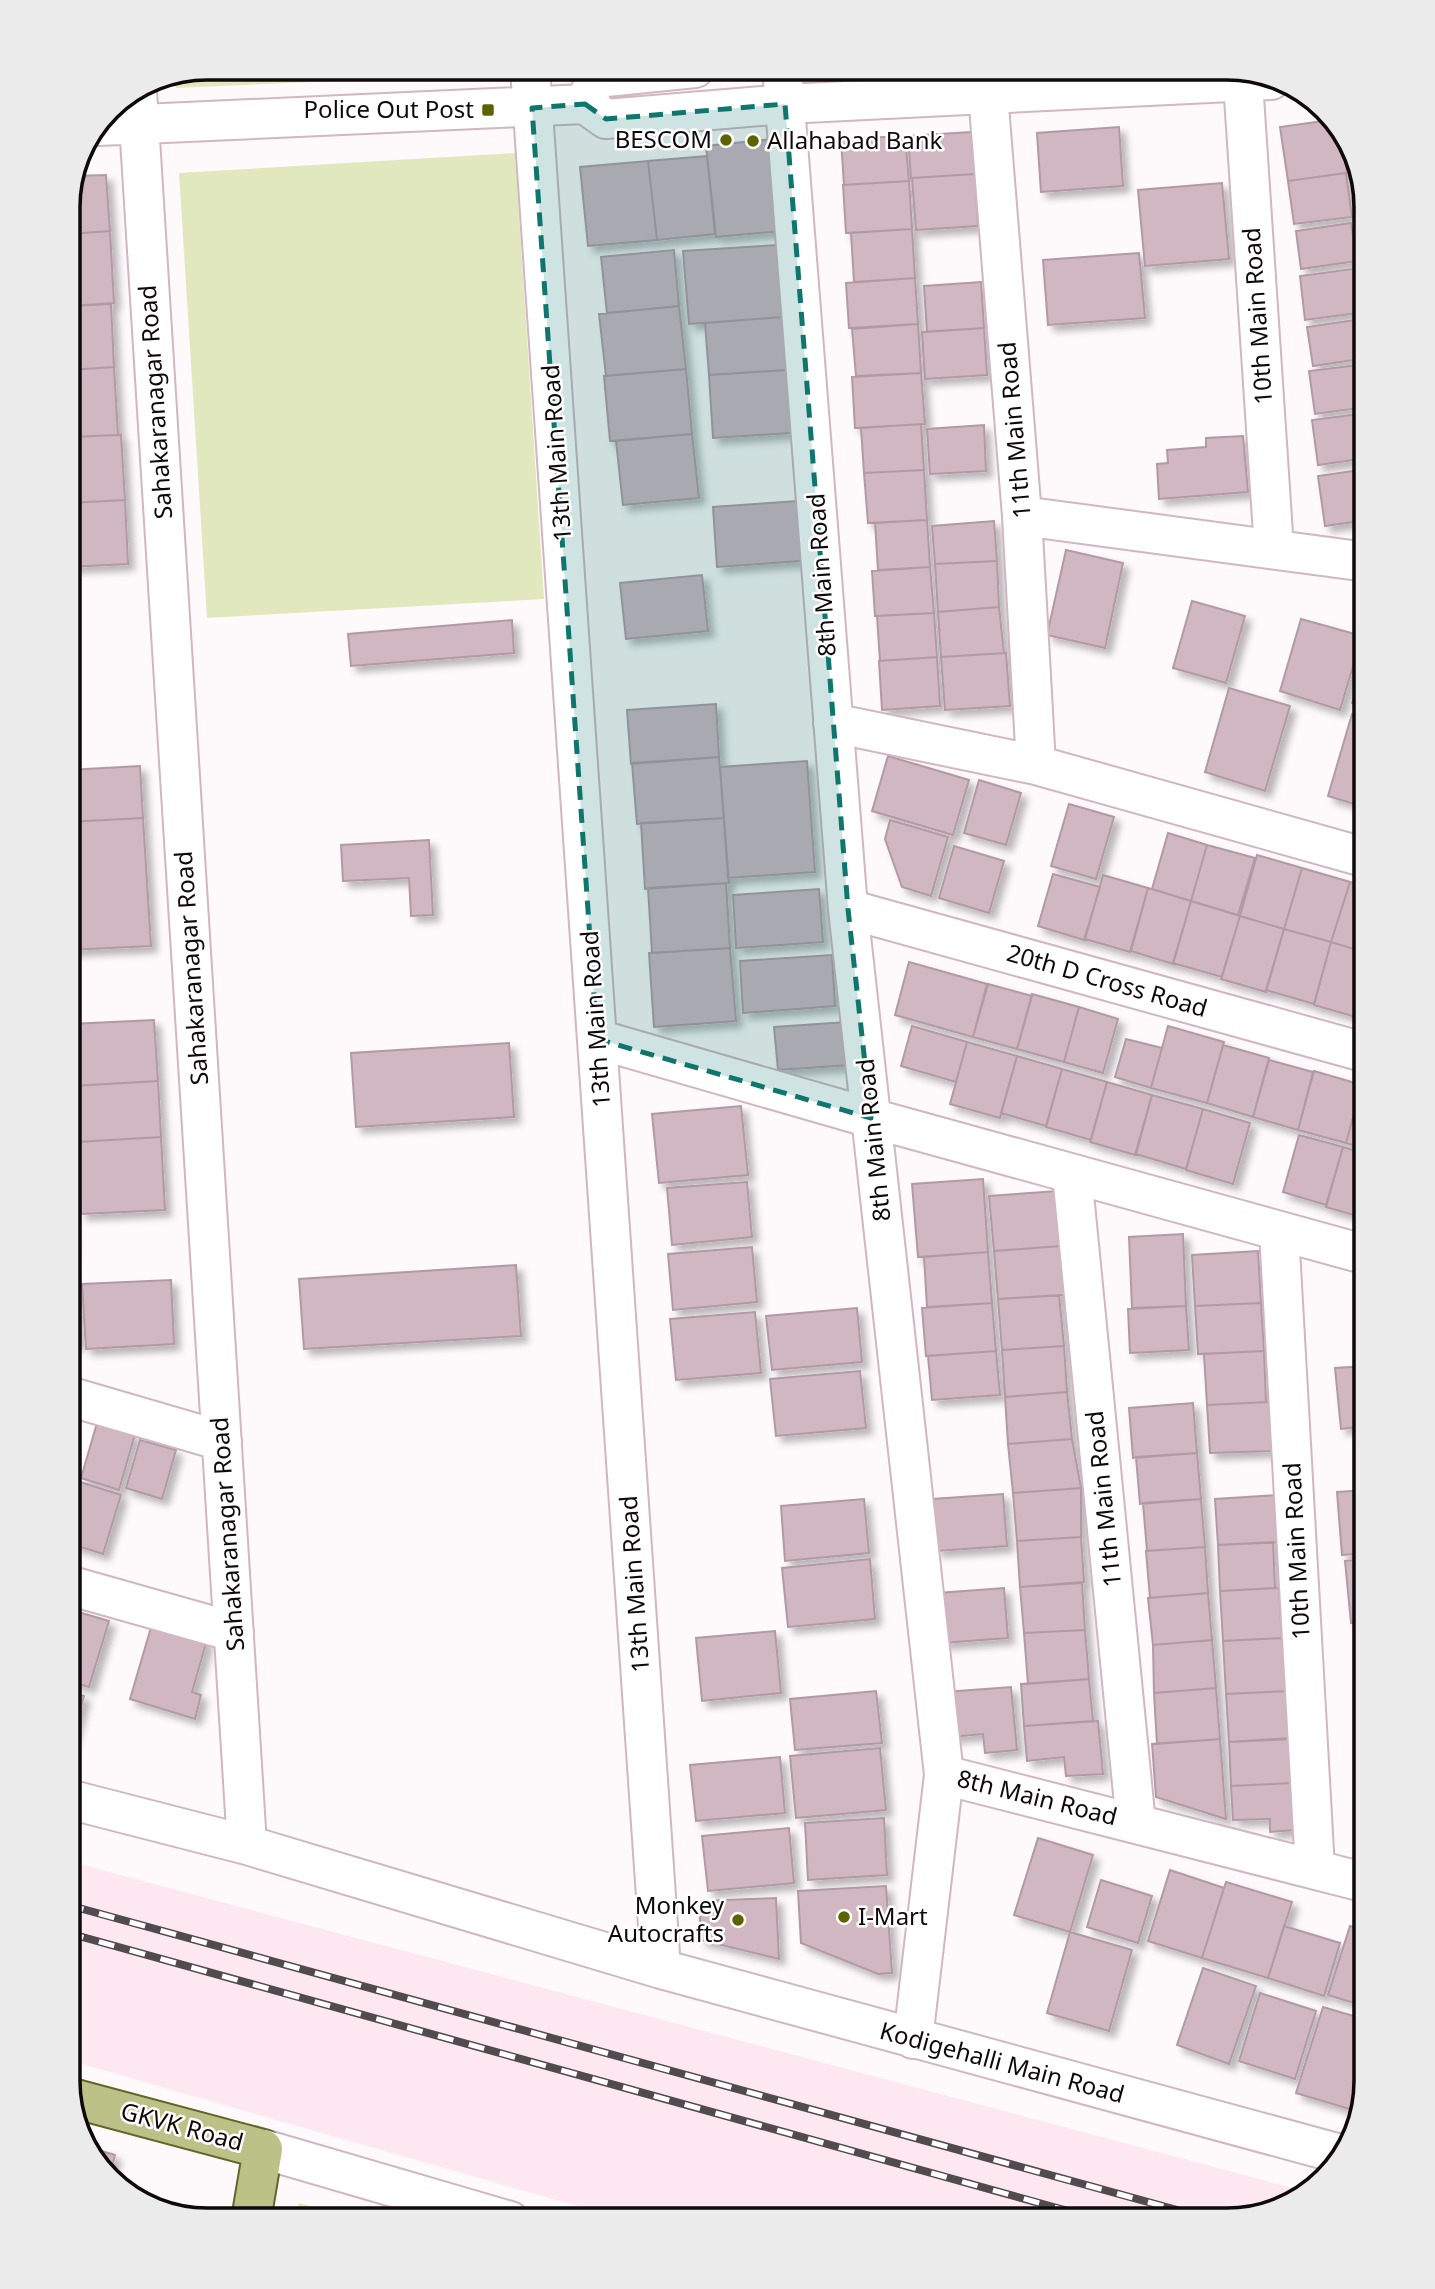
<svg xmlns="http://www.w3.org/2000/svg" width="1435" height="2289" font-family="'Noto Sans',sans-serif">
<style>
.built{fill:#fde8f1}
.green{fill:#e2e8bd}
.building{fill:#d0b7c2;stroke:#b29aa5;stroke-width:2;filter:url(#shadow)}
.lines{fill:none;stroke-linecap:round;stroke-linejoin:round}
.minor-casing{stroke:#d0b7c2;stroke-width:42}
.major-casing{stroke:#636529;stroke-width:42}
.minor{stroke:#fff;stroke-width:38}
.major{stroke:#bcc188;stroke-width:38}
.rail-casing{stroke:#524b4e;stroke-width:8}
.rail{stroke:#fff;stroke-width:5;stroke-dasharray:16;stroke-linecap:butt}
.marked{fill:#0f766e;fill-opacity:0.2;stroke:#0f766e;stroke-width:5;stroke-dasharray:14 9;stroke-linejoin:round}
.poi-dot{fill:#5d6300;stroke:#fff;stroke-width:2.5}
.labels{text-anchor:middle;stroke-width:5;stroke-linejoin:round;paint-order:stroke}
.poi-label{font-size:24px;fill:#10090c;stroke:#fff;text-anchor:end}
.street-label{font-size:24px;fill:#10090c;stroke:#fff}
.rim{fill:none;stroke:#10090c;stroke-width:3.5}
</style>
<defs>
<filter id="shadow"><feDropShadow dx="6" dy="6" stdDeviation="3.5" flood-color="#0004"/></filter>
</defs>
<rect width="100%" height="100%" fill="#fef9fb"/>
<path class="built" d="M68,1861l1228,328 9,2 -16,15 -62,15h-598l-561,-161z"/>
<path class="green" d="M208,68h288v6l-320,14 -1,-13z
M515,153l29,446 -337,19 -28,-445z
M299,2203l64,18 -68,-1z"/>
<path class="building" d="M1330,120l11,14 6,39 -59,8 -8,-54z
M1119,127l4,59 -82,6 -4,-59z
M971,132l4,42 -64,4 -3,-42z
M905,136l4,45 -65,4 -3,-46z
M772,139l9,92 -65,6 -10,-91z
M1349,143l3,3 13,54 -8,1z
M707,156l8,78 -58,6 -9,-79z
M648,161l9,79 -69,6 -8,-79z
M1346,173l6,44 -58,7 -6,-43z
M975,174l3,52 -62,4 -4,-52z
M106,175l4,56 -41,3v-35l5,-23z
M909,181l3,48 -66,4 -3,-48z
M1222,183l7,76 -84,7 -7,-76z
M1367,214v34l-5,-33z
M1351,223l6,38 -56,8 -5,-38z
M912,229l3,49 -61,4 -3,-49z
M110,231l4,72 -45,3v-72z
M777,245l5,72 -93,7 -6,-73z
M674,250l5,56 -72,7 -6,-56z
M1139,253l6,65 -97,7 -5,-65z
M1359,268l7,44 -61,8 -5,-44z
M915,278l3,46 -69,4 -3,-45z
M981,282l3,46 -57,4 -3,-46z
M111,304l3,63 -45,3v-64z
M679,306l7,63 -80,7 -7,-62z
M782,317l4,53 -77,5 -4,-52z
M1362,319l5,39 -54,8 -6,-39z
M918,324l3,49 -65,3 -4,-47z
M984,328l3,47 -62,4 -3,-47z
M1367,364v43l-52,7 -6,-43z
M114,367l4,68 -50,2 1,-67z
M686,369l6,65 -82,7 -6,-65z
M786,370l5,63 -78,5 -4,-63z
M921,373l4,51 -70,4 -3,-51z
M1367,413v45l-49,7 -6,-45z
M921,424l3,46 -60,3 -3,-45z
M984,425l2,46 -56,3 -3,-45z
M692,434l7,64 -76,7 -7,-64z
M121,435l4,65 -57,3v-66z
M1243,436l5,56 -89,7 -2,-35 11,-1 -1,-13 39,-3v-9z
M1367,469v51l-42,6 -7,-50z
M924,470l3,50 -59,3 -4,-50z
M125,500l3,64 -60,3v-64z
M797,501l4,60 -84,6 -4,-60z
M927,520l3,47 -52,3 -3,-47z
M994,521l3,40 -62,3 -3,-38z
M1066,550l57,13 -18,85 -58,-13z
M997,561l2,46 -61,5 -3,-48z
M930,567l4,46 -59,3 -3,-45z
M702,575l6,56 -82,8 -6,-56z
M1192,601l53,15 -19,67 -53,-15z
M999,607l5,46 -63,4 -3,-45z
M934,613l3,44 -57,4 -3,-45z
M1301,619l61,17 -22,74 -60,-19z
M512,620l2,33 -163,13 -3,-32z
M1367,651v56l-15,-4z
M1006,653l4,53 -65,4 -4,-53z
M937,657l3,49 -58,4 -3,-49z
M1229,688l61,18 -25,85 -60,-19z
M716,704l3,53 -88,7 -4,-54z
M1352,714l15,5v89l-39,-12z
M888,756l81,24 -16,55 -81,-24z
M719,757l5,61 -87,6 -5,-61z
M807,761l8,111 -87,6 -8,-111z
M140,766l3,52 -75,4v-52z
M979,780l42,13 -15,52 -42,-12z
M1069,804l45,13 -18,62 -45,-13z
M143,818l8,128 -83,4v-128z
M724,818l5,65 -84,6 -4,-66z
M890,820l58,17 -17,59 -29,-9 -17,-48z
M1168,833l39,12 -16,56 -39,-12z
M429,840l4,75 -22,1 -2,-38 -66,3 -2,-36z
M1207,845l48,13 -17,57 -47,-14z
M954,846l50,15 -15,52 -50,-15z
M1257,855l45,13 -18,61 -44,-13z
M1302,868l48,14 -19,60 -47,-13z
M1053,874l47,13 -16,53 -46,-14z
M1103,875l45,13 -18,64 -45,-13z
M1350,882l17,6v65l-36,-11z
M726,883l4,65 -78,5 -4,-65z
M1148,888l43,13 -18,63 -42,-13z
M819,889l4,53 -87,6 -3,-53z
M1191,901l49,15 -18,61 -49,-14z
M1240,916l44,13 -18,63 -45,-13z
M1284,929l47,13 -17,62 -48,-14z
M1331,942l36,11v55l-4,11 -49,-14z
M730,948l6,73 -82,6 -5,-74z
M832,955l3,51 -92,7 -3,-52z
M909,962l78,22 -14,53 -78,-22z
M988,984l44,12 -15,53 -44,-12z
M1032,994l47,13 -15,55 -47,-13z
M1079,1007l39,12 -15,54 -39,-11z
M154,1020l4,61 -85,5 -3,-62z
M847,1022l3,43 -72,5 -4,-43z
M912,1026l55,16 -11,40 -55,-16z
M1168,1026l56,16 -17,61 -56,-15z
M1126,1039l36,9 -11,40 -36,-11z
M967,1042l50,14 -17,62 -50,-14z
M509,1043l5,74 -158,10 -5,-74z
M1223,1045l46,13 -16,59 -46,-14z
M1017,1056l45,13 -16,57 -45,-13z
M1269,1060l44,12 -15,58 -45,-13z
M1062,1069l45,13 -16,58 -45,-13z
M1314,1071l48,14 -16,58 -48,-13z
M158,1081l3,56 -85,5 -3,-56z
M1107,1082l45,13 -17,60 -45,-13z
M1362,1085l5,1v63l-21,-6z
M1152,1095l51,14 -17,60 -50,-15z
M741,1106l7,69 -89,8 -7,-69z
M1203,1109l47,14 -17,61 -47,-14z
M1299,1135l44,12 -17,58 -43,-13z
M161,1137l4,73 -84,4 -4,-72z
M1343,1147l24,7v65l-41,-12z
M983,1179l5,73 -70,5 -6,-73z
M747,1182l5,55 -80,8 -5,-57z
M1057,1191l4,55 -67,5 -5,-55z
M69,1202l2,46h-3v-46z
M1183,1234l3,72 -54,2 -3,-71z
M1062,1246l4,49 -68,4 -4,-48z
M752,1247l5,55 -84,8 -5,-56z
M1258,1251l3,52 -66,3 -3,-51z
M988,1252l4,51 -65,4 -3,-50z
M516,1265l5,71 -217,13 -5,-70z
M171,1280l3,64 -88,5 -4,-65z
M68,1293h9l2,51h-11z
M1059,1295l5,51 -62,4 -4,-51z
M992,1303l4,48 -70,5 -4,-48z
M1261,1303l3,48 -66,3 -3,-48z
M1186,1306l3,44 -59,3 -2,-44z
M857,1308l5,54 -90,8 -6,-54z
M755,1312l6,61 -85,7 -6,-61z
M1064,1346l3,46 -62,5 -3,-47z
M996,1351l4,44 -68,5 -4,-44z
M1264,1351l2,51 -59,3 -3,-51z
M1367,1366v60l-26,3 -6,-61z
M860,1371l6,57 -90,8 -6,-57z
M1067,1392l5,47 -64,5 -3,-47z
M1269,1402l3,49 -62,2 -3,-48z
M1193,1403l4,50 -64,5 -4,-50z
M97,1423l38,11 -16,56 -38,-12z
M1367,1434v49l-7,1 -4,-49z
M1072,1439l9,49 -68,5 -5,-49z
M140,1440l36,10 -14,49 -36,-11z
M1197,1453l4,46 -61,5 -4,-47z
M68,1480l9,3 -9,25z
M77,1481l44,14 -18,59 -35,-11v-35z
M1081,1488v49l-64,4 -4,-48z
M1367,1490v63l-25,2 -5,-63z
M1003,1494l4,52 -71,5 -3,-52z
M1279,1495l3,47 -64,3 -3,-46z
M864,1499l5,54 -84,8 -4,-55z
M1201,1499l4,48 -58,4 -4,-48z
M1081,1537l3,45 -64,5 -3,-46z
M1273,1542l2,46 -55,3 -2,-46z
M1205,1547l3,46 -58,5 -4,-47z
M870,1559l5,60 -87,8 -6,-59z
M1367,1559v63l-16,1 -6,-62z
M1082,1583l3,47 -61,3 -4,-46z
M1004,1588l4,50 -66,5 -4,-50z
M1279,1588l3,50 -59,3 -3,-50z
M1208,1593l4,47 -59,5 -5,-47z
M68,1609l41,12 -20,66 -21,-6z
M152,1624l55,16 -15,52 9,3 -6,24 -65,-20z
M1085,1630l4,49 -61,5 -4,-51z
M775,1631l6,62 -79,8 -6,-63z
M1284,1638l3,53 -61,3 -3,-53z
M1212,1640l4,48 -62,5 -1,-48z
M1089,1679l4,42 -69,5 -3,-42z
M1011,1687l6,63 -32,3 -2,-19 -33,3 -5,-45z
M1216,1688l4,51 -63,5 -3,-51z
M68,1691l16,5 -16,56z
M876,1691l6,52 -87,7 -5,-51z
M1290,1691l3,48 -64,3 -3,-48z
M1098,1721l5,53 -37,2 -2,-19 -37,4 -3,-35z
M1291,1738l3,45 -63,3 -2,-44z
M1220,1739l6,80 -70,-22 -4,-53z
M880,1748l6,62 -90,8 -6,-62z
M780,1757l5,56 -89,8 -6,-56z
M1292,1783l2,47 -24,2v-13l-37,1 -2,-34z
M884,1818l3,57 -79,5 -3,-57z
M789,1828l5,55 -86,8 -6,-55z
M1038,1838l55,17 -23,77 -56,-17z
M1170,1870l54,18 -22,70 -54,-17z
M1101,1880l51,16 -14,47 -51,-16z
M1226,1882l66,20 -24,76 -66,-20z
M886,1886l6,87 -14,1 -77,-31 -3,-52z
M776,1898l3,61 -78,-19 -2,-39z
M1284,1926l56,17 -16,53 -56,-18z
M1350,1926l17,5v76l-39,-12z
M1070,1932l62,18 -23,81 -62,-18z
M1203,1968l53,18 -27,78 -52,-19z
M1260,1993l56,18 -21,68 -56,-18z
M1323,2007l44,13v55l-11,36 -60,-18z
M85,2146l30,9 -5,19z
M147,2203l64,17h-12z"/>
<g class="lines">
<g class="minor-casing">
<path id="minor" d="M530,68l131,1901
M782,68l66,841 96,866 423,108
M986,69l36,447 14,249
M1243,82l31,467
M137,91l110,1754
M585,104l11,-26 99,-10
M98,126l487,-22 21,15 179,-15 486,-24
M1022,516l345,46
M833,723l203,42 331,93
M848,909l519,144
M597,1039l274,79 496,137
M1072,1174l64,650
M1279,1232l36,637
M68,1396l154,45
M68,1585l166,47
M68,1799l179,46 414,124 683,186
M913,2039l31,-264
M263,2149l247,72"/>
</g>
<g class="major-casing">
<path id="major" d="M72,2098l191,51 -12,71"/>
</g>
<use href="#minor" class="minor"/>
<use href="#major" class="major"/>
<g class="rail-casing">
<path id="rail" d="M68,1905l1149,316
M68,1933l1036,288"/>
</g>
<use href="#rail" class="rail"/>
</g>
<path class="marked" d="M585,104l21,15 179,-15 63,805 23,209 -274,-79 -65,-931z"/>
<g class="poi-dot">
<rect x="481" y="103" width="14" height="14" rx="3.5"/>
<circle cx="726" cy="140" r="7"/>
<circle cx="753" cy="141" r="7"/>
<circle cx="844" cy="1917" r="7"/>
<circle cx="738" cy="1920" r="7"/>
</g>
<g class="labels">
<g class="poi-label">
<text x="474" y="118">Police Out Post</text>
<text x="712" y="148">BESCOM</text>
<text x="767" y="149" text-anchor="start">Allahabad Bank</text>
<text x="724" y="1914">Monkey<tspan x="724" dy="28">Autocrafts</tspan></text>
<text x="858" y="1925" text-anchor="start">I-Mart</text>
</g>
<g class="street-label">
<text transform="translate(1258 316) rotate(-94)" y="8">10th Main Road</text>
<text transform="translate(156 402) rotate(-94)" y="8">Sahakaranagar Road</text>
<text transform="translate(1015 430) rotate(-95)" y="8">11th Main Road</text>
<text transform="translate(557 453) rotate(-94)" y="8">13th Main Road</text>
<text transform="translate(822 575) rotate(-94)" y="8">8th Main Road</text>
<text transform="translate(192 968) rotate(-94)" y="8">Sahakaranagar Road</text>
<text transform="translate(1107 981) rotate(16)" y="8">20th D Cross Road</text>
<text transform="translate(596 1019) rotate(-94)" y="8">13th Main Road</text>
<text transform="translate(874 1140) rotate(-96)" y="8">8th Main Road</text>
<text transform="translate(1104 1499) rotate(-96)" y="8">11th Main Road</text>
<text transform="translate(228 1534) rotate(-94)" y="8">Sahakaranagar Road</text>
<text transform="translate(1297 1551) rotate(-93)" y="8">10th Main Road</text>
<text transform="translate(635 1584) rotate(-94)" y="8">13th Main Road</text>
<text transform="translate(1037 1798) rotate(14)" y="8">8th Main Road</text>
<text transform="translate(1002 2063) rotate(15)" y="8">Kodigehalli Main Road</text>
<text transform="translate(182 2127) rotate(15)" y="8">GKVK Road</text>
</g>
</g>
<path d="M0 0H1435V2289H0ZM207 80H1227A127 127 0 0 1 1354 207V2081A127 127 0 0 1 1227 2208H207A127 127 0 0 1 80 2081V207A127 127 0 0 1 207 80Z" fill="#ecebec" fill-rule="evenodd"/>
<path class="rim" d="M207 80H1227A127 127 0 0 1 1354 207V2081A127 127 0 0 1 1227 2208H207A127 127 0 0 1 80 2081V207A127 127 0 0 1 207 80Z"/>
</svg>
